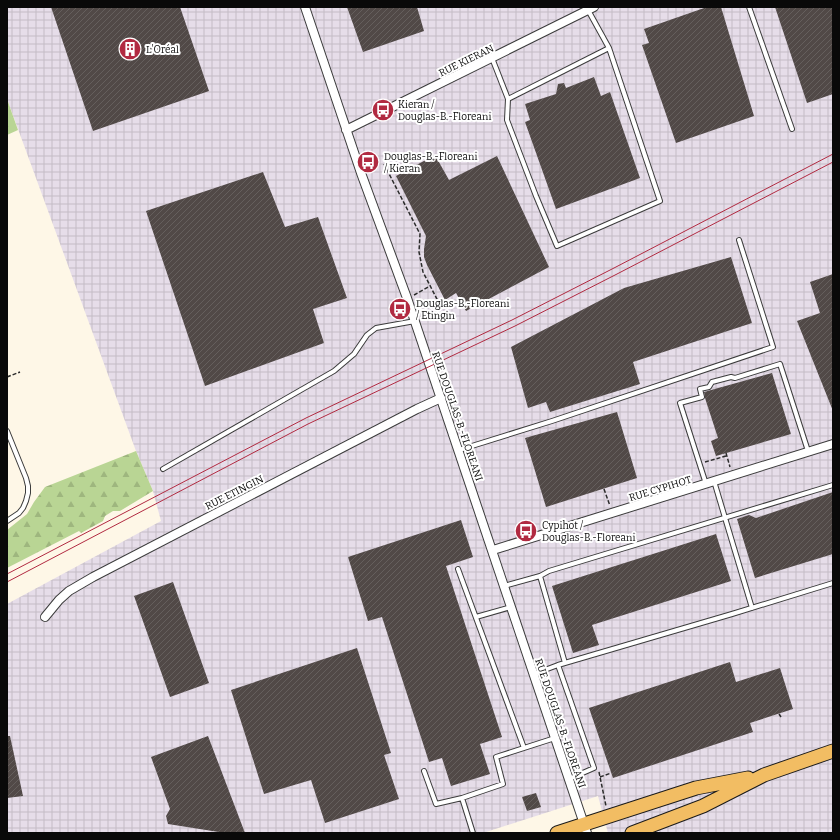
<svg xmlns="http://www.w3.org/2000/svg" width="840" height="840" font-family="Bitter,serif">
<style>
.industrial{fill:url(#industrial-grid)}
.forest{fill:url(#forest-firs)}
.building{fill:url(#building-hatch)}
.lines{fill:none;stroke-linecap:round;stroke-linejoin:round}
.lane-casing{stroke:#3c3c3c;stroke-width:6}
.street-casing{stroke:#3c3c3c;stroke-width:10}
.primary-casing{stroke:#1a1a1a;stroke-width:15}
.path{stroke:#2b2b2b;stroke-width:1.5;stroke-dasharray:4 2;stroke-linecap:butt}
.lane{stroke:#fff;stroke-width:4}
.street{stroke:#fff;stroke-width:8}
.primary{stroke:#f2bd63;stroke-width:13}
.tram{stroke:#b12a41;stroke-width:1}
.labels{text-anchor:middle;stroke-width:4;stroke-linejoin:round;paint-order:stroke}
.poi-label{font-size:10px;fill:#090909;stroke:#fff;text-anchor:start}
.street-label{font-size:10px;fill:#090909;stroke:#fff}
</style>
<defs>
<pattern id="industrial-grid" width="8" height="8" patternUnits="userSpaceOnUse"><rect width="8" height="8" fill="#e6dde9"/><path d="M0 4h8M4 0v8" fill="none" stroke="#c4bcc6"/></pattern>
<pattern id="forest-firs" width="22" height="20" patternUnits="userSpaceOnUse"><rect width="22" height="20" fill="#b9d594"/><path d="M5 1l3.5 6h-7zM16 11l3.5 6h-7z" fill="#9eb67e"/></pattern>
<pattern id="building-hatch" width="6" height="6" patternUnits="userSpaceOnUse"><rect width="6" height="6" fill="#514947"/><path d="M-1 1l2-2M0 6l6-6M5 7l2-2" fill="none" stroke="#655f5d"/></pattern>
</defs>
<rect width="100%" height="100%" fill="#fef7e7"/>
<path class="industrial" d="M7,7h826v826h-225l-10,-37 -115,37 -476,-1v-228l154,-83 -8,-30 -17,-40 -129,-352z"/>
<path class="forest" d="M7,99l11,31 -11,5z
M136,451l17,40 -33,20h-7l-8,5 -2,5 -22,12 -2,-2 -72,37v-38l20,-16 7,-12 11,-15z"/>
<path class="building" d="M51,7h129l29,84 -116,40z
M347,7h70l7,24 -61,21z
M707,7h14l33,109 -78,27 -34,-98 7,-2 -5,-14z
M775,7h58v87l-26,9z
M594,77l7,19 9,-4 30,86 -84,31 -31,-87 5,-2 -5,-16 31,-10 2,-10 6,-1 2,5z
M435,155l14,25 48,-24 52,111 -83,44 -10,-18 -11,7 -18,-35 -3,-8v-8l2,-13 -30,-60z
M263,172l22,55 33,-10 29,81 -34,11 11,34 -119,43 -59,-175z
M731,257l21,66 -119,39 7,22 -90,28 -4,-10 -18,6 -17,-61 113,-59z
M833,274v137l-36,-90 23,-8 -10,-31z
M772,373l19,61 -75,22 -5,-15 7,-3 -13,-40 -1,-6z
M617,412l20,66 -91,29 -21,-69z
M833,492v62l-78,24 -18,-59 12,-4 7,3z
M461,520l12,37 -27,9 56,171 -22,7 10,30 -39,12 -9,-28 -13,4 -47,-145 -14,4 -20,-64z
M716,534l15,47 -139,44 7,20 -26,8 -21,-67z
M173,582l36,101 -39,14 -36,-101z
M357,648l34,105 -7,2 15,44 -74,24 -14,-43 -47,14 -33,-104z
M730,662l6,20 44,-14 13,41 -43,14 3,9 -140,46 -24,-70z
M7,736h3l13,60 -16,2z
M208,736l37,97h-20l-57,-9 -2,-8 4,-7 -19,-52z
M536,793l5,14 -14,4 -5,-14z"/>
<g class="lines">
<g class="lane-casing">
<path id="lane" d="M749,7l43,122
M492,58l16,41 -1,21 29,76 21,50 103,-45 -51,-153 -21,-38
M508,99l101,-51
M7,431l19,47 2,8v7l-2,8 -3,7 -4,5 -12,8
M459,450l93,-29 221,-74 -34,-107
M163,469l171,-98 20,-17 13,-19 9,-7 39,-7
M714,481l38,127
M706,484l-26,-81 22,-6 -2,-8 9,-2 3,-5 19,-5 4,1 45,-14 28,87
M458,569l66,179
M540,576l9,-5 284,-86
M504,586l36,-10 25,87
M476,617l35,-10
M558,665l174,-51 101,-31
M534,674l24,-9 36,103 -16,7 -9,4
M424,771l12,33 26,-6 11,35
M462,798l41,-14 -7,-27 59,-19"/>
</g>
<g class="street-casing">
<path id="street" d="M305,7l56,166 46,125 180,535
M346,130l248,-123
M493,550l340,-106
M45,617l14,-17 10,-9 24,-14 324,-168 24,-11"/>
</g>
<g class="primary-casing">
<path id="primary" d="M557,833l139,-45 52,-10
M632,833l71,-27 61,-31 69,-24"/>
</g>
<path class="path" d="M384,164l36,70 -1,18 4,20 17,33
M414,295l16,-9
M7,377l13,-5
M726,453l4,14
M705,462l21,-6
M604,489l6,17
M779,714l2,3
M599,772l7,34
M600,777l11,-4"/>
<use href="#lane" class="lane"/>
<use href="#street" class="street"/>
<use href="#primary" class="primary"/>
<path class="tram" d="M7,574l299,-156 206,-98 102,-52 219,-114
M7,582l301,-158 207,-98 102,-52 216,-112"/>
</g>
<defs>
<g id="building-disc" transform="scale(1.15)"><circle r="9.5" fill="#b12a41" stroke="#fff"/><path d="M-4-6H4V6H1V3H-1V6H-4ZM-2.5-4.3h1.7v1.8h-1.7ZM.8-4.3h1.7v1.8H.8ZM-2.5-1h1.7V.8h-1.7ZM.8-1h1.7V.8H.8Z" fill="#fff"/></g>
<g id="bus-disc" transform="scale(1.15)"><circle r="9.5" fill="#b12a41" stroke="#fff"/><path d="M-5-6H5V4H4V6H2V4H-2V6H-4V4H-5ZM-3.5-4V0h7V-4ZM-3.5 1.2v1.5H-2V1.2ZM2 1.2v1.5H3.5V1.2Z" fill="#fff"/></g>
</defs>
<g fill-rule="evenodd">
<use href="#building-disc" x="130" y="49"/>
<use href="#bus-disc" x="383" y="110"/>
<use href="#bus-disc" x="368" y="162"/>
<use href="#bus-disc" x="400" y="309"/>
<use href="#bus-disc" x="526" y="531"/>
</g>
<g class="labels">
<g class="poi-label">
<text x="146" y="53">L'Oréal</text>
<text x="398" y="108">Kieran /<tspan x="398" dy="12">Douglas-B.-Floreani</tspan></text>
<text x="384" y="160">Douglas-B.-Floreani<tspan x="384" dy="12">/ Kieran</tspan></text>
<text x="416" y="307">Douglas-B.-Floreani<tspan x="416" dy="12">/ Etingin</tspan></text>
<text x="542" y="529">Cypihot /<tspan x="542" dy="12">Douglas-B.-Floreani</tspan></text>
</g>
<g class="street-label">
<text transform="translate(466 60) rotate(-26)" y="4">RUE KIERAN</text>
<text transform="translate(458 416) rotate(71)" y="4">RUE DOUGLAS-B.-FLOREANI</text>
<text transform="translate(660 488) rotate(-17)" y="4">RUE CYPIHOT</text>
<text transform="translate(234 492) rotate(-27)" y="4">RUE ETINGIN</text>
<text transform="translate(561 723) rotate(71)" y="4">RUE DOUGLAS-B.-FLOREANI</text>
</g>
</g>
<rect width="840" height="840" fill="none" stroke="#090909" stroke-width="16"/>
</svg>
